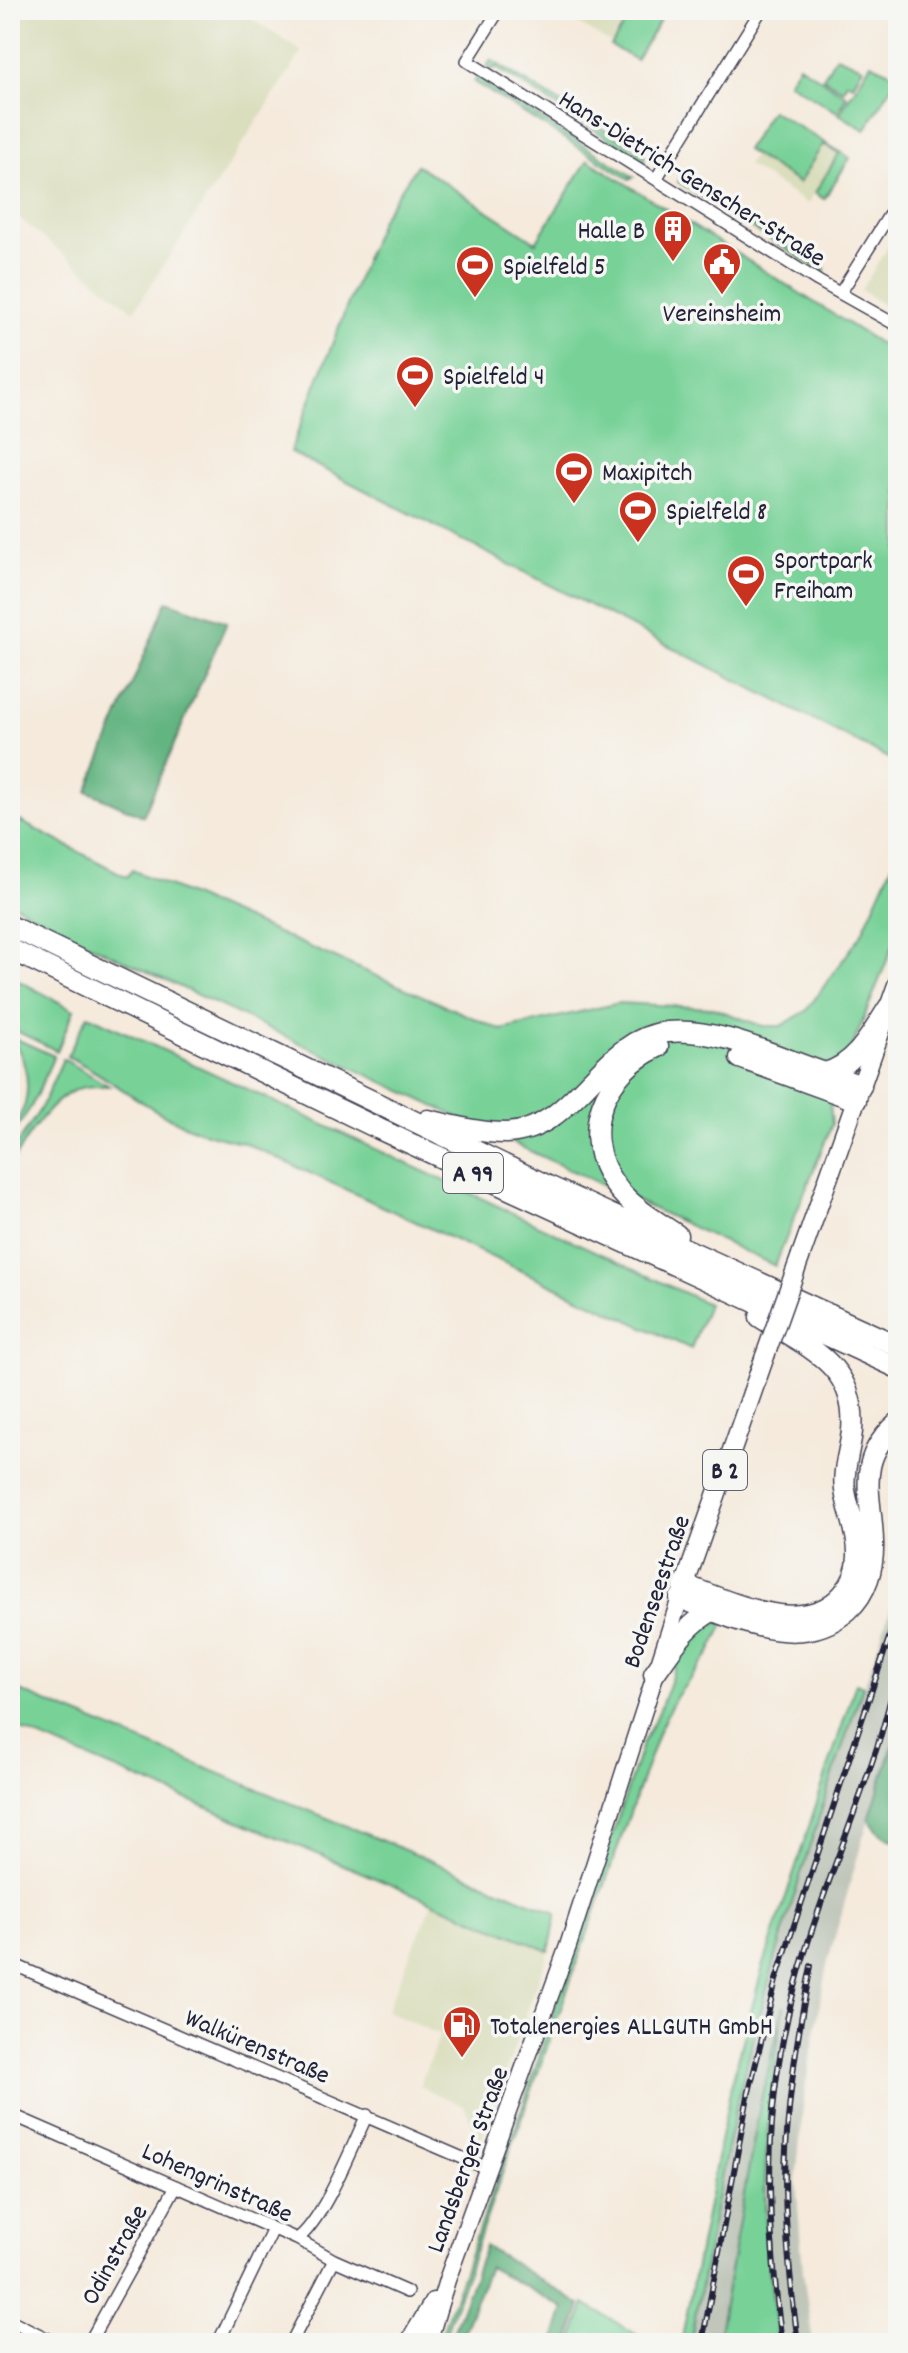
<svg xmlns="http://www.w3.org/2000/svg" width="908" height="2353" font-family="Dekko,sans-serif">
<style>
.built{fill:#dadebd}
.industrial{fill:#c0c6ba}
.green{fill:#78d298;stroke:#4d7a6a;stroke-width:2}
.forest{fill:#62b480;stroke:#426b5e;stroke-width:2}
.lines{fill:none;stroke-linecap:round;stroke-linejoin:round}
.street-casing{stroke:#424053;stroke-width:14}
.secondary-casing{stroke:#424053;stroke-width:19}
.primary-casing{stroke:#424053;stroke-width:21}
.highway-casing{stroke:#424053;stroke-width:23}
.street{stroke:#fff;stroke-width:11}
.secondary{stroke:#fff;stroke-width:16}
.primary{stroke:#fff;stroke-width:18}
.highway{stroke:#fff;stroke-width:20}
.rail-casing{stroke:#22223b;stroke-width:6}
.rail{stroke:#f6f6f2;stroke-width:3;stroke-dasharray:9;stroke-linecap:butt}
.primary-bridge-casing{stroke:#424053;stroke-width:21;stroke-linecap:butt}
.primary-bridge{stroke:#fff;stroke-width:18}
.labels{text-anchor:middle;stroke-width:7;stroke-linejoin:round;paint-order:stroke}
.shield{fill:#f6f6f2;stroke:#626272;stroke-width:2}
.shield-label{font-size:24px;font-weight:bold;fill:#22223b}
.street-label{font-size:26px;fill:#22223b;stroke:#f6f6f2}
.poi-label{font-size:26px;fill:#22223b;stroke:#f6f6f2;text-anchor:start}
</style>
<rect width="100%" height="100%" fill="#f6f6f2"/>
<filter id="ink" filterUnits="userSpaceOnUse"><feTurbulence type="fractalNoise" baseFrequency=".0125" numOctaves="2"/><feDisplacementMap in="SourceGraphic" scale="16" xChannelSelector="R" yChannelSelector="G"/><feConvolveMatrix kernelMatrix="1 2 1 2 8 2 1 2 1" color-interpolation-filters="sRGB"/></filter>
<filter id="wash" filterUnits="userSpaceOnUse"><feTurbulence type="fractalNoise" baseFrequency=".006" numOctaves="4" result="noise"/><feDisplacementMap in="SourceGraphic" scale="32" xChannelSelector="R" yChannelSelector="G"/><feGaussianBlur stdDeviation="1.8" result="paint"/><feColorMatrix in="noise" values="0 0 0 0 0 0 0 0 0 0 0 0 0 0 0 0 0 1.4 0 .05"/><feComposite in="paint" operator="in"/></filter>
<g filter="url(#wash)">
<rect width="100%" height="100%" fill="#f5eadc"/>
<path class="built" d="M10,10h229l63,42 -168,259 -124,-100z
M556,10h75l-21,33z
M779,115l60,38 -31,51 -61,-39z
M898,231v84l-37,-25z
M433,1901l116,50 -68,190 -17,-35 -45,-20 21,-51 -54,-24z"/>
<path class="industrial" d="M898,1587v144l-34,104 -37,129 -22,125 -9,91 7,92 10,71h-34l-10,-64 -4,-91 1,-33 15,-135 -20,80 -44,243h-27l50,-253 29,-113 37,-122z"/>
<path class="green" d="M633,10h33l-30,50 -25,-14z
M836,56l27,11 -10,18 -6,-3 -4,8 -20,-12z
M491,60l154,95 -1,6 -149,-94 -3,3 -5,-4z
M871,63l27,13 -33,54 -26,-16z
M799,65l48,31 -10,16 -49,-30z
M477,78l9,2 -2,3 150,94 -5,2 -155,-97z
M771,110l79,48 -26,41 -9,-6 24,-40 -16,-9 -24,39 -53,-33z
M588,160l310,195v408l-608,-311 91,-233 36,-54 119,77z
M681,178l144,90 -1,5 -146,-91z
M10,816l117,61 5,-7 369,160 118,-27 94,5 49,18h19l25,-15 55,-76 34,-76 3,1v73l-68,170 2,21 -57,142 -697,-327 -68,-37z
M10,976l64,34 -17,41 -47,-23z
M88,1015l620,289 -17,45 -446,-206c-22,-5 -44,-10 -65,-20 -40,-18 -74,-48 -113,-67z
M10,1036l44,20 -22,49 -22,34c2,-12 11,-23 15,-35 6,-24 -1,-49 -15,-68z
M63,1059l46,27c-11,0 -22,-1 -32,3 -30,13 -50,50 -67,76v-10l31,-47z
M725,1622l-15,31 -36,47 -15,31 -214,604 -3,8h-4l82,-228 123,-373 15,-28 28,-76 25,-15z
M856,1683l7,3c-45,132 -89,265 -122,401 -21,84 -34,171 -51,256h-9l50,-257 31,-116z
M10,1687l547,226 -8,38 -539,-226z
M784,2006c-10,59 -18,118 -19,178 -1,53 6,106 14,159h-62l44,-243z
M585,2304l66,39h-80z"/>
<path class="forest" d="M167,601l60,21 -84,194 -56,-25z
M898,1731v111c-14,-4 -21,-10 -29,-23z
M485,2246l96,59 -13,38h-15l11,-35 -75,-41 -30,76h-10z"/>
</g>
<g filter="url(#ink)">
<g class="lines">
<g class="street-casing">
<path id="street" d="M499,10l-32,51 351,220 80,45
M656,179l105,-169
M841,292l57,-91
M10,1963l478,206
M10,2114l287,125 37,21 73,32
M297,2239c26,-18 55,-93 70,-124
M10,2320l46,23
M89,2343l87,-157
M218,2343l55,-114
M291,2343l43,-83"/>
</g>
<g class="secondary-casing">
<path id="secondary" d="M408,2343l25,-42
M428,2343l19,-63 121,-334 112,-348"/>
</g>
<g class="primary-casing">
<path id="primary" d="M801,1255l97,-273
M680,1598l85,-242"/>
</g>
<g class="highway-casing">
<path id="highway" d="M10,926l536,259 352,161
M10,949l369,180 519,239
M658,1047c-54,25 -81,85 -43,138 16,22 40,35 62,50
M740,1058l116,42
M825,1073l36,13
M428,1120c25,6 52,13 78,13 70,-2 93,-94 161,-101 51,-5 110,25 158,41 32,-9 47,-40 64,-66
M684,1585c46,16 120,55 159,9 9,-10 15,-24 15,-38 1,-23 -10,-44 -13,-66 -3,-20 5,-39 7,-59 6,-66 -45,-84 -92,-114
M680,1598c52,19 119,56 168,12 19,-17 26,-43 25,-68 -1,-49 -19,-81 25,-119
M654,1674c18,-25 32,-50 60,-64"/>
</g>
<use href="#street" class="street"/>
<use href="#secondary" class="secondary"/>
<use href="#primary" class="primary"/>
<use href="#highway" class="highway"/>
<g class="rail-casing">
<path id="rail" d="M702,2343l46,-247 28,-116 122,-369
M782,2343c-13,-100 -19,-203 1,-303 18,-99 60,-190 91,-284 10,-27 15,-55 24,-82
M798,2343c-7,-54 -13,-109 -13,-164 1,-71 12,-144 26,-213"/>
</g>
<use href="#rail" class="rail"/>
<g class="primary-bridge-casing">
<path id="primary-bridge" d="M765,1356l36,-101"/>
</g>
<use href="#primary-bridge" class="primary-bridge"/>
</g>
</g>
<defs>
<g id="building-pin" transform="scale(2)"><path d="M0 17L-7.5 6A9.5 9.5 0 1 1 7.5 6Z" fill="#c8321e" stroke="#f6f6f2"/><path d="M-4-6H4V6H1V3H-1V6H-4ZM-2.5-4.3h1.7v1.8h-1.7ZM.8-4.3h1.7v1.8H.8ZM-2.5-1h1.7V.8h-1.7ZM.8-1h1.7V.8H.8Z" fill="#fff"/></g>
<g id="civic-pin" transform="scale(2)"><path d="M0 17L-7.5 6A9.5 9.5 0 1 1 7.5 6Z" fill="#c8321e" stroke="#f6f6f2"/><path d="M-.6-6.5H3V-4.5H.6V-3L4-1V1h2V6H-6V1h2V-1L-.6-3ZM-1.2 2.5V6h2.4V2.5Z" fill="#fff"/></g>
<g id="stadium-pin" transform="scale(2)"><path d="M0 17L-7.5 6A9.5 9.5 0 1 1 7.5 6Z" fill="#c8321e" stroke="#f6f6f2"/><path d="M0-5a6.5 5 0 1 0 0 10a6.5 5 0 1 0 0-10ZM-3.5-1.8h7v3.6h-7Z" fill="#fff"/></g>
<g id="fuel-pin" transform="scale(2)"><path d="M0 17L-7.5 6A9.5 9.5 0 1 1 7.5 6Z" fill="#c8321e" stroke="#f6f6f2"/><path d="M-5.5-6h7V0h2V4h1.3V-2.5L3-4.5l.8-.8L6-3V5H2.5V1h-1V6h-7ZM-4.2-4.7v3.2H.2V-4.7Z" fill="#fff"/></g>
</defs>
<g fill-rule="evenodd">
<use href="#building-pin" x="673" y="229"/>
<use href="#civic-pin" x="722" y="262"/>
<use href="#stadium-pin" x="475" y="265"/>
<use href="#stadium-pin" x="415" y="375"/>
<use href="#stadium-pin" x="574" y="471"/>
<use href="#stadium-pin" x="638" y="510"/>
<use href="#stadium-pin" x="746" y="574"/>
<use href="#fuel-pin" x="462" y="2025"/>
</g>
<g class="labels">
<g class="shield">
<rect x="443" y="1153" width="60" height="40" rx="6"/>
<rect x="703" y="1450" width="44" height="40" rx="6"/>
</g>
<g class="shield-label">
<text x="473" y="1181">A 99</text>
<text x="725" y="1478">B 2</text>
</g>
<g class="street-label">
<text transform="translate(693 177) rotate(32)" y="9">Hans-Dietrich-Genscher-Straße</text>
<text transform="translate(655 1591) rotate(-71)" y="9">Bodenseestraße</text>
<text transform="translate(258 2045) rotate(23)" y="9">Walkürenstraße</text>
<text transform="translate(466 2159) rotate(-70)" y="9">Landsberger Straße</text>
<text transform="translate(218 2181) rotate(24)" y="9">Lohengrinstraße</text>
<text transform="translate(113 2254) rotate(-61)" y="9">Odinstraße</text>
</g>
<g class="poi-label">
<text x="645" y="238" text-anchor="end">Halle B</text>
<text x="503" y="274">Spielfeld 5</text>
<text x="722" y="321" text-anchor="middle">Vereinsheim</text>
<text x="443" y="384">Spielfeld 4</text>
<text x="602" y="480">Maxipitch</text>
<text x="666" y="519">Spielfeld 8</text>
<text x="774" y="568">Sportpark<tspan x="774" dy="30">Freiham</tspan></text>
<text x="490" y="2034">Totalenergies ALLGUTH GmbH</text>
</g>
</g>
<rect width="908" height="2353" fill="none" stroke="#f6f6f2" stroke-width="40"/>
</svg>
